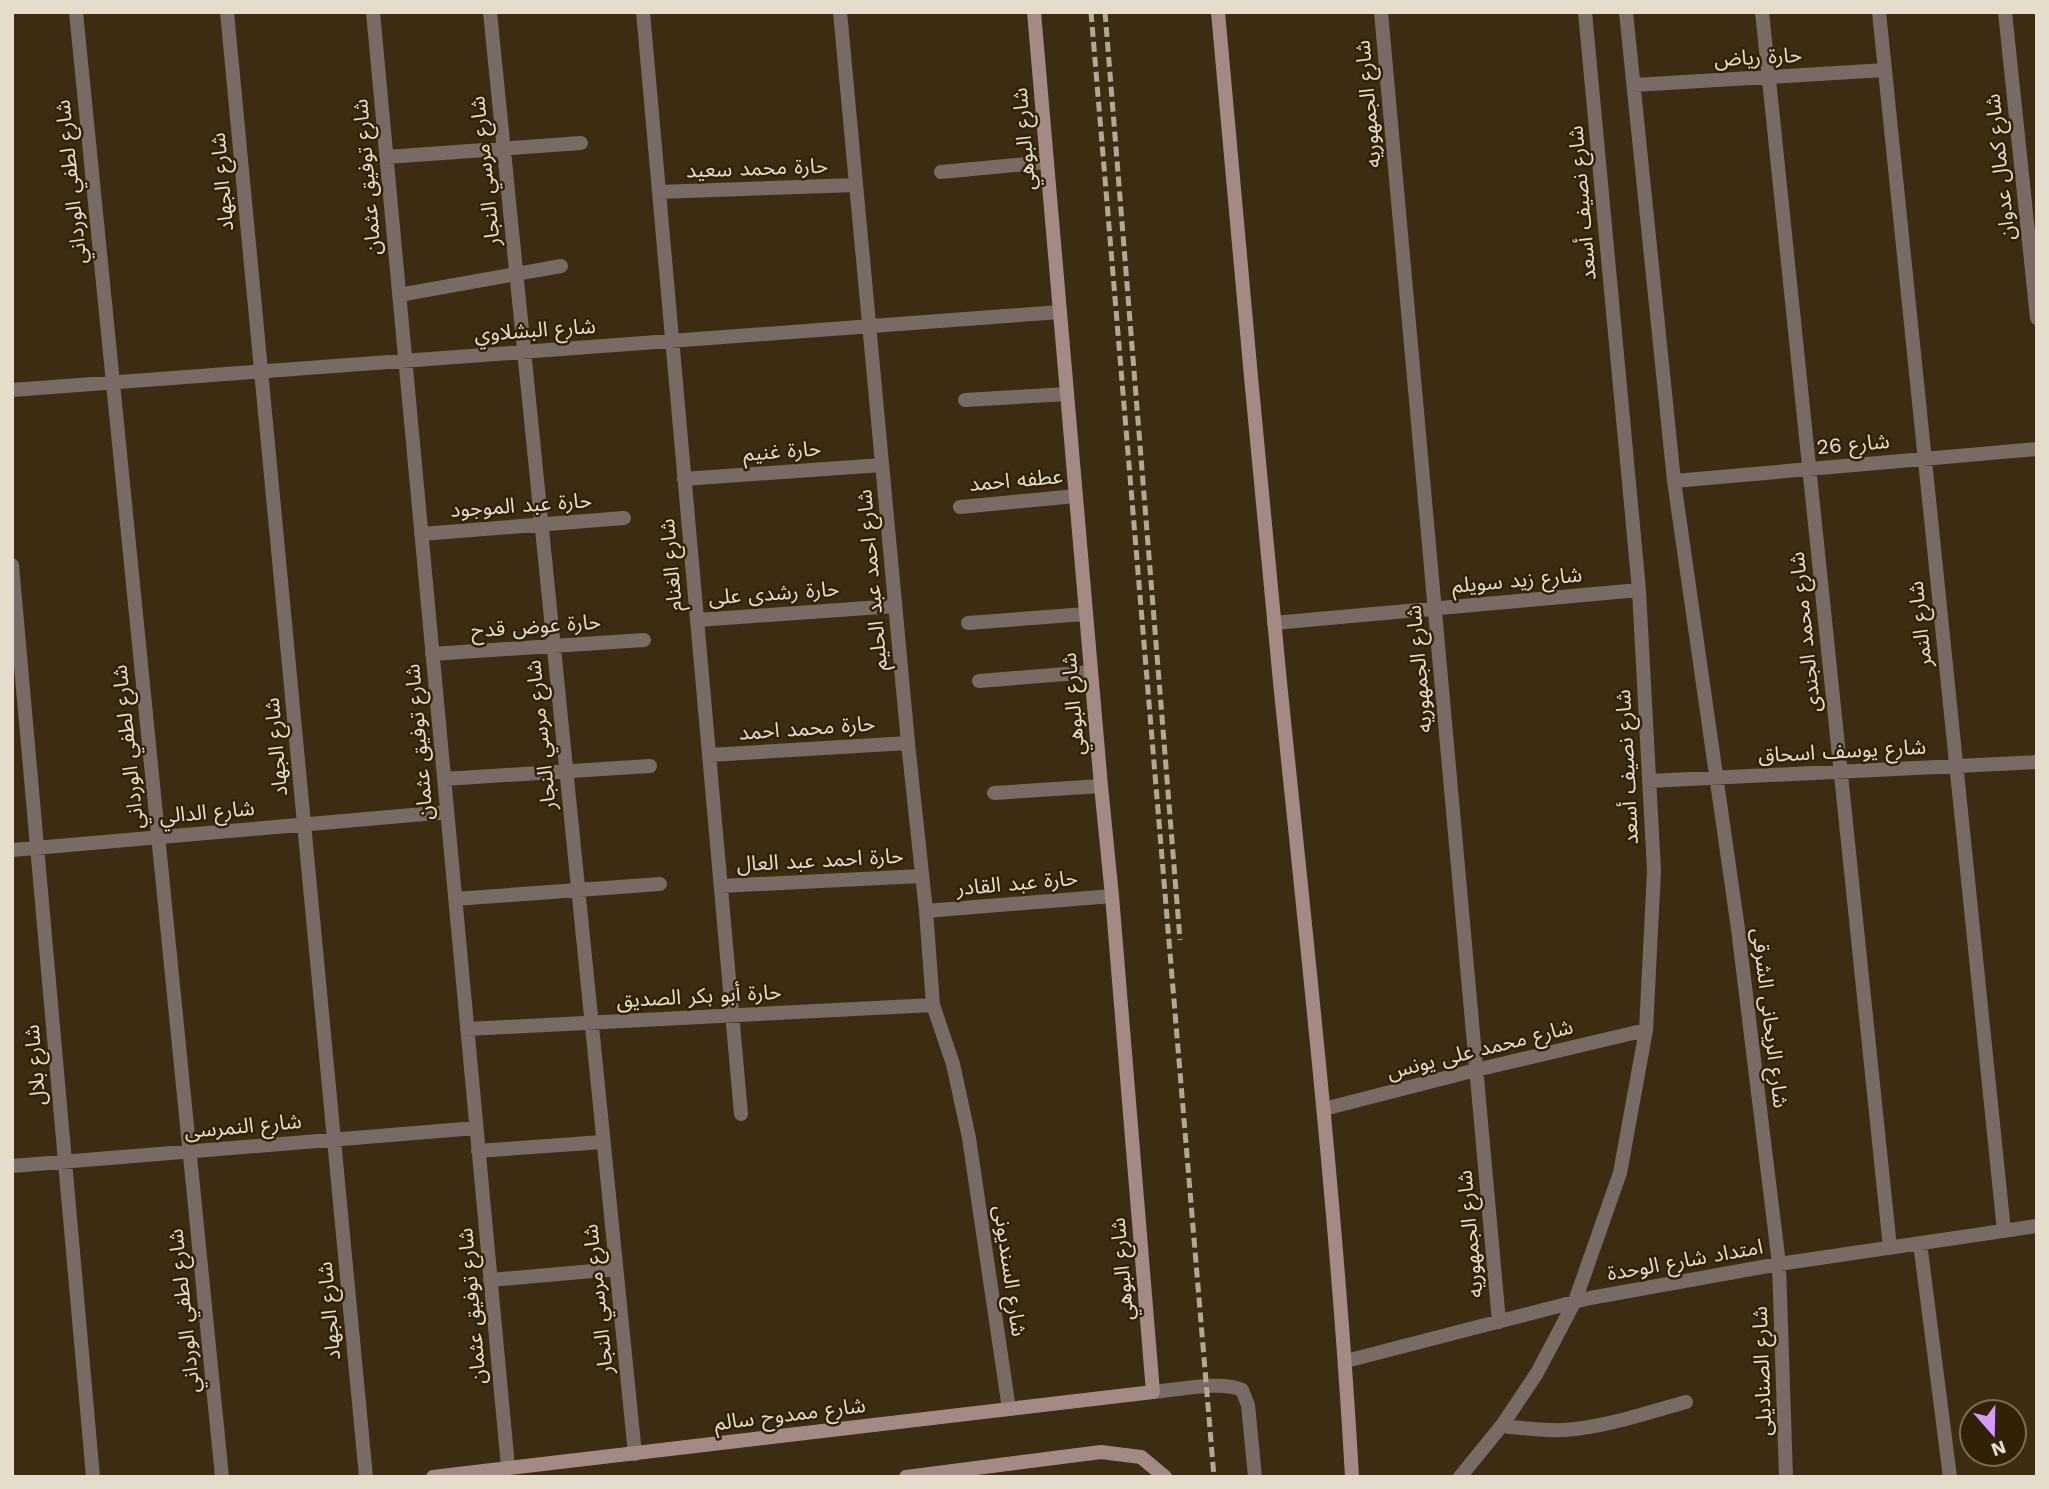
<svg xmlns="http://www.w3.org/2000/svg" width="2049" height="1489" font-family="'Work Sans','Noto Sans Arabic',sans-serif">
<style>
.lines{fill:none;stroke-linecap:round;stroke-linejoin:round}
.lane{stroke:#796a65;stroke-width:14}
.street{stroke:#796a65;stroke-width:14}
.secondary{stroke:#a38a84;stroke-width:14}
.rail{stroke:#b3a895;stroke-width:5;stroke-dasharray:10 5;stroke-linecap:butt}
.labels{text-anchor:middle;stroke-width:5;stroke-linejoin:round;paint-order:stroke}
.street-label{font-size:21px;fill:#e5dccc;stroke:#312207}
</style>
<rect width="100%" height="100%" fill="#3b2c12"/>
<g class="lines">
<path class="lane" d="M1153,1392c23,-2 70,-12 89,-2l6,15 7,72"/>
<path class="street" d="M76,12l146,1465
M227,12l139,1465
M373,12l135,1455
M490,12l145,1442
M643,12l98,1102
M840,12l68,731 18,168 7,94 20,59 16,74 40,271
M1381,12l118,1310
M1626,12l48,469 64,448 41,335 7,213
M1762,12l128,1236
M1879,12l125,1219
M2005,12l32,306
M1634,85l251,-15
M387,157l194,-14
M941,172l106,-10
M659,192l197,-7
M399,295l162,-29
M12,390l1048,-78
M965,400l102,-6
M684,479l198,-14
M1674,481l363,-32
M960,507l116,-11
M421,534l203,-16
M12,565l81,912
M697,620l198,-14
M968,623l118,-9
M1274,623l365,-33
M432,654l212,-14
M979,681l112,-9
M709,755l199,-12
M444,779l206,-13
M1649,781l388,-19
M994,793l107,-7
M12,850l435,-38
M721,886l200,-10
M455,899l205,-15
M926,911l186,-15
M467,1029l466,-24
M1324,1109l152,-39 170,-40
M478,1151l125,-9
M12,1166l464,-38
M1920,1243l30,234
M490,1280l126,-11
M1346,1361l244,-63 189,-34 258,-38
M1503,1424l6,3c18,1 37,4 55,3 42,-3 82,-17 122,-28
M1460,1477l43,-53 34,-51 38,-72 45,-128 26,-143 8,-159 -15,-281 -54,-578"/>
<path class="secondary" d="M1218,12c20,223 40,447 62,670 27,265 57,529 72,795
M433,1477l720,-85 -41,-496 -11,-110 -67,-774
M906,1477l195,-25 40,5 24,20"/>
<path class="rail" d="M1091,12l123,1465
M1105,12l75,928"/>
</g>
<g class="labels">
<g class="street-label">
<text transform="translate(1758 57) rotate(-3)" y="7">حارة رياض</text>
<text transform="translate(1368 104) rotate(-95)" y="7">شارع الجمهوريه</text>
<text transform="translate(1024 139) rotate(-95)" y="7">شارع البوهي</text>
<text transform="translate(2000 167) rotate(-96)" y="7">شارع كمال عدوان</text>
<text transform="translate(757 168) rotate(-2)" y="7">حارة محمد سعيد</text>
<text transform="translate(485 171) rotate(-96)" y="7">شارع مرسي النجار</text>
<text transform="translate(367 177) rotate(-95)" y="7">شارع توفيق عثمان</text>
<text transform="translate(71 182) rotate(-96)" y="7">شارع لطفي الورداني</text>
<text transform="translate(222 182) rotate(-95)" y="7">شارع الجهاد</text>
<text transform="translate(1582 203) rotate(-95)" y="7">شارع نصيف أسعد</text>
<text transform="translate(535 330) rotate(-4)" y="7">شارع البشلاوي</text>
<text transform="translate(1853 444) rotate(-5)" y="7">شارع 26</text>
<text transform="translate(782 451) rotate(-4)" y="7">حارة غنيم</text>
<text transform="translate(1016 480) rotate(-5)" y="7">عطفه احمد</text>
<text transform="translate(521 505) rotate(-4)" y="7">حارة عبد الموجود</text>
<text transform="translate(671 565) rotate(-95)" y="7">شارع الغنام</text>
<text transform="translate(872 580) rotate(-95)" y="7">شارع احمد عبد الحليم</text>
<text transform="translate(1517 580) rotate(-5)" y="7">شارع زيد سويلم</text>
<text transform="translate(774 593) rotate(-4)" y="7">حارة رشدى على</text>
<text transform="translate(1920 624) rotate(-96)" y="7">شارع النمر</text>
<text transform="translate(536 626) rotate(-4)" y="7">حارة عوض قدح</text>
<text transform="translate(1805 632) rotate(-96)" y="7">شارع محمد الجندى</text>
<text transform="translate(1419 669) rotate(-95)" y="7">شارع الجمهوريه</text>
<text transform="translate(1073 704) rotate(-95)" y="7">شارع البوهي</text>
<text transform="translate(807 728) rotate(-4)" y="7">حارة محمد احمد</text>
<text transform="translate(541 735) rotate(-96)" y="7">شارع مرسي النجار</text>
<text transform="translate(419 742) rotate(-95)" y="7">شارع توفيق عثمان</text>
<text transform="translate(128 747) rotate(-96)" y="7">شارع لطفي الورداني</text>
<text transform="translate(276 747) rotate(-95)" y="7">شارع الجهاد</text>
<text transform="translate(1842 751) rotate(-3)" y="7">شارع يوسف اسحاق</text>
<text transform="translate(1627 767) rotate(-93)" y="7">شارع نصيف أسعد</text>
<text transform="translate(207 812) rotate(-5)" y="7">شارع الدالي</text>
<text transform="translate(820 860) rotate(-3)" y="7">حارة احمد عبد العال</text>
<text transform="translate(1017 883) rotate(-5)" y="7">حارة عبد القادر</text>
<text transform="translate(699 996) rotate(-3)" y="7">حارة أبو بكر الصديق</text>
<text transform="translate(1770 1018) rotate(83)" y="7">شارع الريحانى الشرقى</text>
<text transform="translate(1480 1049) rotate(-14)" y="7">شارع محمد على يونس</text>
<text transform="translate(35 1065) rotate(-95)" y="7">شارع بلال</text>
<text transform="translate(243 1126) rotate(-5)" y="7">شارع النمرسى</text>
<text transform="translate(1470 1234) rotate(-95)" y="7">شارع الجمهوريه</text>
<text transform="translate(1685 1260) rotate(-10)" y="7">امتداد شارع الوحدة</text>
<text transform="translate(1122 1269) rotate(-95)" y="7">شارع البوهي</text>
<text transform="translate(1010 1271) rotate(82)" y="7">شارع السنديونى</text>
<text transform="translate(598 1299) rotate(-96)" y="7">شارع مرسي النجار</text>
<text transform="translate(472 1306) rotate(-95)" y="7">شارع توفيق عثمان</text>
<text transform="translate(184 1311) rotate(-96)" y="7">شارع لطفي الورداني</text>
<text transform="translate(329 1311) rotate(-95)" y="7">شارع الجهاد</text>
<text transform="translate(1762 1371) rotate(-92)" y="7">شارع الصناديلى</text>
<text transform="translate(790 1414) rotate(-7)" y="7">شارع ممدوح سالم</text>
</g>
</g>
<rect width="2049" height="1489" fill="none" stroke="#e5dccc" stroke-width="28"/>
<g transform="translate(1993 1433) rotate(160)"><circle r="33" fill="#312207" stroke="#796c56" stroke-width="2"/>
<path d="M0-5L12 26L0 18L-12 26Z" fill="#d39cfc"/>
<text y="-10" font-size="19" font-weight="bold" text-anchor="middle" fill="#e5dccc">N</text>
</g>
</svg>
